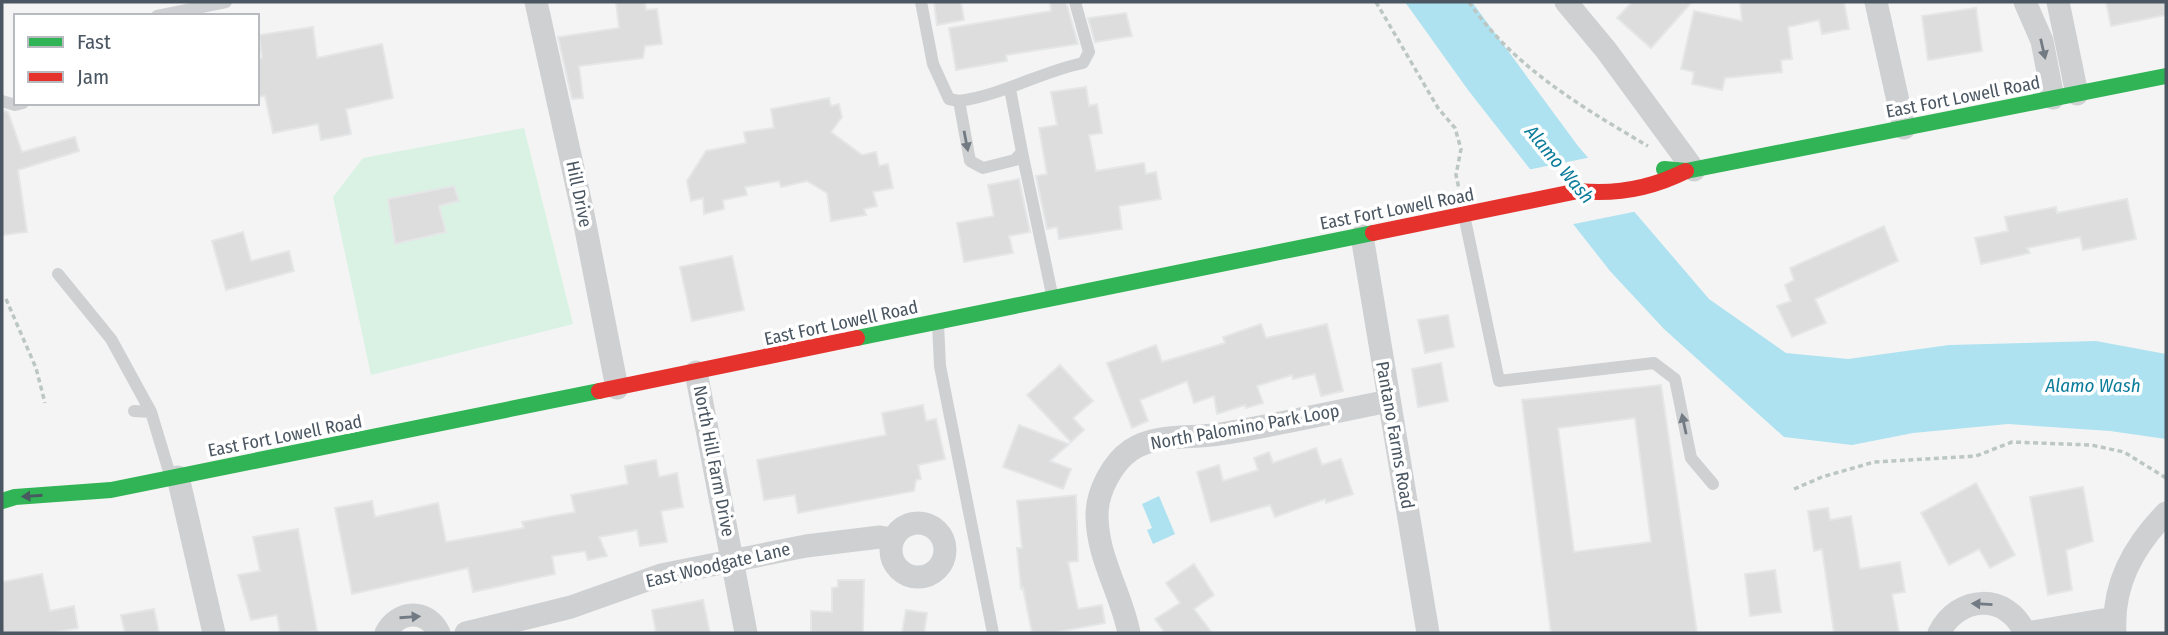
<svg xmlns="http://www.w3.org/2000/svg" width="2168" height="635" font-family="'Fira Sans Condensed',sans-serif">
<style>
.green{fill:#d9f2e3}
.water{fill:#aee2f0}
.pier{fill:#f4f4f4}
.building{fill:#ddddde;stroke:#e5e6e7;stroke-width:2;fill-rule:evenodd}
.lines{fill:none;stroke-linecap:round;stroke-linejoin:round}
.path{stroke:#bcc7c4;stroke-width:3.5;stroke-dasharray:5 3.5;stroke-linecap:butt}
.lane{stroke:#ced0d2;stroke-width:12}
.street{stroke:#ced0d2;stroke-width:23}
.fast{stroke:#30b455;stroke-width:16}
.jam{stroke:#e5322d;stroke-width:16}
.oneway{fill:#727b83}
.oneway2{fill:#495b60}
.labels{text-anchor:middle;stroke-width:7;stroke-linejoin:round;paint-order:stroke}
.street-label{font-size:18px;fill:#4a5661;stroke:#fff}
.water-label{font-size:19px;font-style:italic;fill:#0c7c9b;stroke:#fff}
</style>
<rect width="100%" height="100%" fill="#f4f4f4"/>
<path class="green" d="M524,128l49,196 -202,51 -38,-178 30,-39z"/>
<path class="water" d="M1405,2h67l106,144 131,153 77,54 62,6 101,-14 147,-4 70,13v85l-56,-8 -102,-7 -95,9 -61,12 -68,-8 -120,-108 -54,-58 -142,-181z
M1159,496l16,38 -22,10 -6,-14 5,-2 -10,-24z"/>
<path class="pier" d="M1592,157l46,54 -69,14 -42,-55z"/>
<path class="building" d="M616,2h29l1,8 11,-1 5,35 -17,2 -2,12 -64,8 4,32 -11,1 -14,-62 61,-9z
M934,2h27l3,18 -27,5z
M1050,2h16l12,42 -72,11 1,6 -51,9 -7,-42 102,-17z
M1632,2h60l-41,46 -34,-30z
M1740,2h104l5,27 -27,5 -3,-14 -31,7 4,32 -11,1 1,12 -57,6 -3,12 -30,-6 2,-12 -13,-3 13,-58 48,10z
M2106,2h60v13l-55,11z
M1976,8l6,43 -54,9 -6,-44z
M1126,13l6,23 -37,6 -7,-24z
M313,27l4,31 65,-14 11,54 -47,11 5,25 -30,6 -3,-16 -45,9 -8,-37 -8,1v-38l5,-1 -3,-23z
M1086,87l3,19 8,-2 5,29 -13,2 7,36 48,-8 2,11 10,-2 5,27 -42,7 3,23 -63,10 -2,-12 -10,2 -11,-53 11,-2 -8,-46 18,-3 -6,-33z
M829,98l2,8 8,-2 3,13 -11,15 31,23 14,-3 3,14 9,-2 5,24 -20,4 4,14 -13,3 2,6 -35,6 -4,-28 -20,-12 -26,6 -2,-6 -34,6 2,8 -24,5 1,9 -20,5 -1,-16 -12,3 -4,-20 19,-30 40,-8 -2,-11 30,-4 -3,-19z
M2,110l6,2 14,40 53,-15 4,14 -61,19 9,62 -25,3z
M1019,179l11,53 -21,4 4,17 -49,9 -7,-39 37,-7 -6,-31z
M454,186l5,15 -20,5 7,26 -51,12 -7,-45z
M2127,199l9,40 -53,11 -3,-13 -53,11 3,5 -49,11 -6,-26 33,-7 -3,-14 51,-10 1,6z
M1884,226l14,35 -83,38 11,24 -34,14 -15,-31 14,-5 -6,-16 9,-5 -4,-12z
M243,232l8,29 38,-10 5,20 -68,19 -14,-49z
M732,256l12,54 -52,11 -12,-54z
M1448,315l6,32 -29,6 -7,-33z
M1261,324l5,14 61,-14 16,67 -22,5 -6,-22 -22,5 -1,-4 -35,11 6,17 -17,5 -1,-3 -28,9 -3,-18 -20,7 -7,-22 -47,19 8,21 -16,7 -25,-65 49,-18 6,17 63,-19 -2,-6z
M1441,363l7,38 -30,6 -6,-38z
M1060,365l33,36 -20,17 11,12 -13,12 -44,-47z
M1661,385l36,248h-146l-29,-233zM1635,418l16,124 -77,10 -16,-124z
M923,405l3,16 10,-2 9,40 -27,6 3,14 -5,1 -2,11 -116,22 -3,-18 -31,5 -7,-40 129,-25 -4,-22z
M1019,425l50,19 -19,17 21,8 -8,20 -60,-22z
M1316,448l6,17 19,-6 12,35 -27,9 -1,-4 -50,18 -5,-12 -59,17 -14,-50 22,-7 4,16 35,-11 -4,-12 15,-6 4,11z
M656,460l3,17 18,-4 6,34 -22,4 6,31 -27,4 -3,-16 -38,7 8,19 -19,4 -3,-9 -33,5 3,18 -82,18 -5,-24 -116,26 -17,-86 37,-7 3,16 63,-14 8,39 78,-14 -2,-6 53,-10 -4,-17 57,-11 -3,-18z
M1976,483l39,72 -25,13 -11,-19 -30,16 -28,-52z
M2083,487l10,54 -27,9 6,40 -24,5 -18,-98z
M1076,495l2,66 -10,1 10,47 24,-4 3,18 -53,10h-20l-9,-45 -2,1 -4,-41h5l-5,-47z
M1828,508l2,12 21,-4 9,53 40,-7 5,30 -13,2 7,39h-65l-12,-84 -8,2 -6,-40z
M298,529l19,102 -37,2 -3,-18 -26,5 -13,-45 22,-4 -7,-34z
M1194,564l20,31 -20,14 18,24h-47l-10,-14 25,-16 -14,-20z
M1775,570l6,42 -31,4 -5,-42z
M42,574l8,37 24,-5 4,22 -27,5h-49v-51z
M838,580h26l-1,53h-52v-22l21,1v-24l6,-1z
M703,600l7,33h-54l-4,-23z
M154,609l5,24h-34l-4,-18z
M906,610l21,3 -3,20h-22z"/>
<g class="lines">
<path class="path" d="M1376,2l62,106 17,20 6,21 -5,26 3,14
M1469,2c43,64 114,106 179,144
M6,299l30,69 9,35
M1794,489l28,-12 52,-15 102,-6 36,-14 79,3 33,7 42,26"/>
<path class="lane" d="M921,2l12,62 16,35 10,2
M157,16l69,-14
M1010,89l12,63 -7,8 -32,8 -13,-7 -11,-60c44,-6 81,-29 124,-38l6,-11 -14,-50
M2,101l13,4 8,-2
M1022,152l31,147
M1464,215l35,166 155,-18 21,16 16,79 22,26
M58,274l53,65 40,73 20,66
M938,324l2,42 53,267
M134,411l17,1"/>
<path class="street" d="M536,2l46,207 35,179
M1566,2l40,48 88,120
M1876,2l28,126
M2025,2l17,39 11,57
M2058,2l19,92
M1362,236l66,397
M696,372l50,261
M178,477l36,156
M891 550a27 27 0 1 1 54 0a27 27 0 1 1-54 0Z
M386,633c12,-23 41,-25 53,0
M466,633l105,-26 90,-32 145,-29 74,-9 12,2
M1129,633c-8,-41 -32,-75 -32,-118 0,-23 15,-52 34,-65 25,-17 61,-11 89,-16 57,-9 113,-22 169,-33
M1939,633c19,-38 68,-41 86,0
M2027,633l87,-15
M2115,633c-3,-48 18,-86 51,-120"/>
<path class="fast" d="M1664,169l22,2 480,-95
M857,338l516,-105
M2,501l13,-4 96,-7 488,-99"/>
<path class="jam" d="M1373,233l205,-42c38,4 74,-3 108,-20
M599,391l258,-53"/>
</g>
<defs><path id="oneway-solid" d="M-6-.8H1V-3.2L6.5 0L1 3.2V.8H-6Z" transform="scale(1.75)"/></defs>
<g class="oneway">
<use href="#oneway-solid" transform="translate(2043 49) rotate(77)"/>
<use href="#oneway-solid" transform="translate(966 141) rotate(79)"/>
<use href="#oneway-solid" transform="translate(1684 424) rotate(-102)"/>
<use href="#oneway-solid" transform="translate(1982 604) rotate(-177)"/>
<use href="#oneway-solid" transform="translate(410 617) rotate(-4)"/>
</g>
<use class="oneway2" href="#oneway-solid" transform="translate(32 496) rotate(176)"/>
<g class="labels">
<g class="street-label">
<text transform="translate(1963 97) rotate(-11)" y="6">East Fort Lowell Road</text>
<text transform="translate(579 194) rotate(78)" y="6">Hill Drive</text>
<text transform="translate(1397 209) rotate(-11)" y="6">East Fort Lowell Road</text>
<text transform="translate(841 323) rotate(-12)" y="6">East Fort Lowell Road</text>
<text transform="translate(1245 427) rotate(-10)" y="6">North Palomino Park Loop</text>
<text transform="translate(1395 435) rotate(80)" y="6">Pantano Farms Road</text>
<text transform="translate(285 436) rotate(-11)" y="6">East Fort Lowell Road</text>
<text transform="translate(714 461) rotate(79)" y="6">North Hill Farm Drive</text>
<text transform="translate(718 565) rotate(-13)" y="6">East Woodgate Lane</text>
</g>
<g class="water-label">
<text transform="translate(1560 164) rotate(50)" y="7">Alamo Wash</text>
<text x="2093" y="392">Alamo Wash</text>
</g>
</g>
<rect width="2168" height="635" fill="none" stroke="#4a5661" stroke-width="7"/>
<rect x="14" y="14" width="245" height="91" fill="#ffffff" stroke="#b7bbc0" stroke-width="2"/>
<rect x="28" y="37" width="35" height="10" fill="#30b455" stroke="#b7bbc0" stroke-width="2"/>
<text x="77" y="49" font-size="21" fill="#4a5661">Fast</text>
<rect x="28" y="72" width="35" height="10" fill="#e5322d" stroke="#b7bbc0" stroke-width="2"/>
<text x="77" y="84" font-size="21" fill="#4a5661">Jam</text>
</svg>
